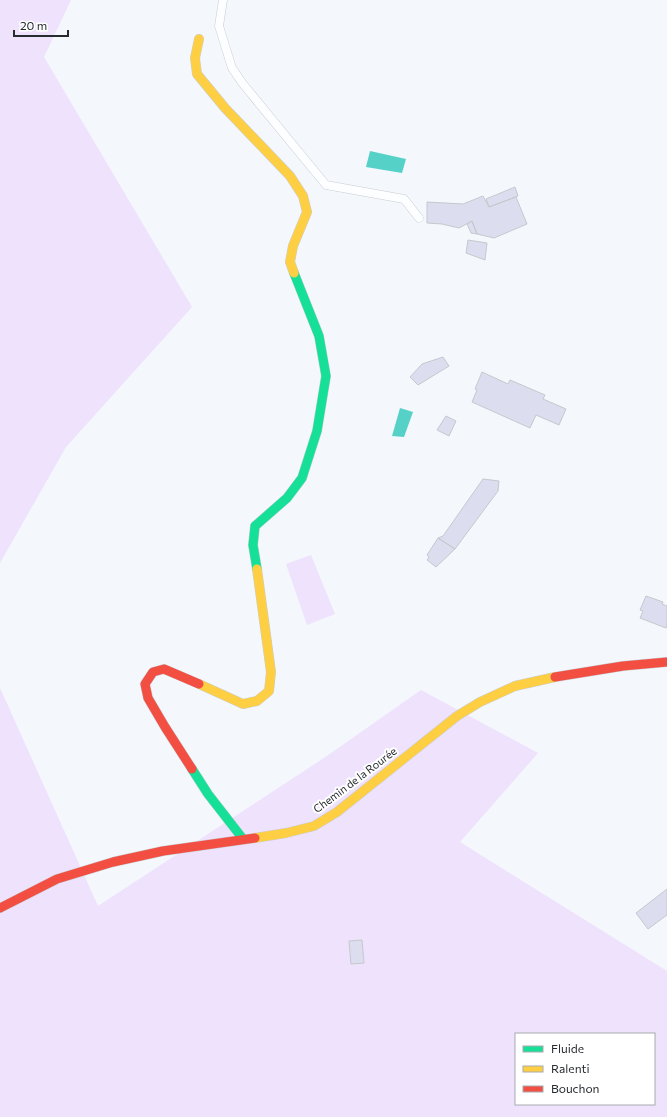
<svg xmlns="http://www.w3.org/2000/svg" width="667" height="1117" font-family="Commissioner,sans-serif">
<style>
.green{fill:#eee2fc;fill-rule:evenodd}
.water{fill:#56d1c7}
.building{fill:#dcdeef;stroke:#c6c8cd}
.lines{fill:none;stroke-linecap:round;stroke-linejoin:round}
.lane-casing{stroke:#c9cdd1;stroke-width:9}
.fast-casing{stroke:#c9cdd1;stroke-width:10}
.slow-casing{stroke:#c9cdd1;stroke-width:10}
.jam-casing{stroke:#c9cdd1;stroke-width:10}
.lane{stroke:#fdfeff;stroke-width:8}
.fast{stroke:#16e098;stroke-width:9}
.slow{stroke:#ffcf43;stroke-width:9}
.jam{stroke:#f24e42;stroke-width:9}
.labels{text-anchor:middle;stroke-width:4;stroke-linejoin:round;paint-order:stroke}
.street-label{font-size:11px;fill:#262b30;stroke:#fff}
</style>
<rect width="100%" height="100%" fill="#f4f7fc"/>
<path class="green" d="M0,0h71l-27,57 148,250 -126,140 -66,116z
M311,555l24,59 -28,11 -21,-61z
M0,688l98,218 226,-148 97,-68 117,63 -78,89 207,129v146h-667zM516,1034h138v70h-138z"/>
<path class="water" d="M370,151l36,8 -4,14 -36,-6z
M400,408l13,4 -9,25 -12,-1z"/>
<path class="building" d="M515,187l3,9 -29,11 -3,-8z
M483,196l6,11 27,-10 11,27 -33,14 -17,-4 -5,-13 -13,7 -17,-4 -15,-1v-21l36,2z
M472,221l5,13 -6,-1 -4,-9z
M468,240l19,3 -2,17 -19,-7z
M443,357l6,9 -31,19 -8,-8 12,-13z
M482,372l26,12 2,-4 35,15 -2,4 23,10 -7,16 -23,-10 -6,13 -58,-26 5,-12 -2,-1z
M446,416l10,5 -7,15 -12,-6z
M483,479l16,2 -1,10 -43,58 -17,-11 5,-2z
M438,538l17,11 -19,18 -9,-7 2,-3 -2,-2z
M646,596l17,6 -1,2 5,2v19l-1,3 -26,-10 3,-7 -3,-1z
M667,889v26l-19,14 -12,-16z
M362,940l2,23 -13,1 -2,-23z"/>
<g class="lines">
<g class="lane-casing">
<path id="lane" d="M223,0l-4,26 13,42 11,16 83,101 78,14 15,19"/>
</g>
<g class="fast-casing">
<path id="fast" d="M257,569l-4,-24 2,-19 32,-28 15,-20 15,-47 9,-55 -7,-40 -25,-63
M192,769l16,25 35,45"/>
</g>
<g class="slow-casing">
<path id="slow" d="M199,39l-4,19 2,16 28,34 65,68 13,20 4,16 -14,34 -3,16 4,11
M199,684l44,20 14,-3 12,-10 2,-19 -14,-103
M255,838l31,-5 28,-7 23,-14 120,-96 23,-14 35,-16 40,-9"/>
</g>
<g class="jam-casing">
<path id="jam" d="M555,677l68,-11 44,-4
M192,769l-27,-42 -17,-29 -3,-14 8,-12 11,-3 35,15
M0,908l57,-29 56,-17 50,-11 92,-13"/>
</g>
<use href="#lane" class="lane"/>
<use href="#fast" class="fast"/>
<use href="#slow" class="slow"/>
<use href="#jam" class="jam"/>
</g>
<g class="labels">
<g class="street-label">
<text transform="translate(355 780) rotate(-37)" y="4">Chemin de la Rourée</text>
</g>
</g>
<rect x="515" y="1033" width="140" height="72" fill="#ffffff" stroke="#a8aaac"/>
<rect x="523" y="1046" width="20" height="6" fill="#16e098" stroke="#a8aaac"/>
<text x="551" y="1053" font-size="12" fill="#262b30">Fluide</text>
<rect x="523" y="1066" width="20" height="6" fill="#ffcf43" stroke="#a8aaac"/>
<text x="551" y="1073" font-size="12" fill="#262b30">Ralenti</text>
<rect x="523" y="1086" width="20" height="6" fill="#f24e42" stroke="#a8aaac"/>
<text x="551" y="1093" font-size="12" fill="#262b30">Bouchon</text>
<path d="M14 30v6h54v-6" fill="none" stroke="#262b30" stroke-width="2"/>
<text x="20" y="30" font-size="12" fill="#262b30" stroke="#ffffff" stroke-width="3" paint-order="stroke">20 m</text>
</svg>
